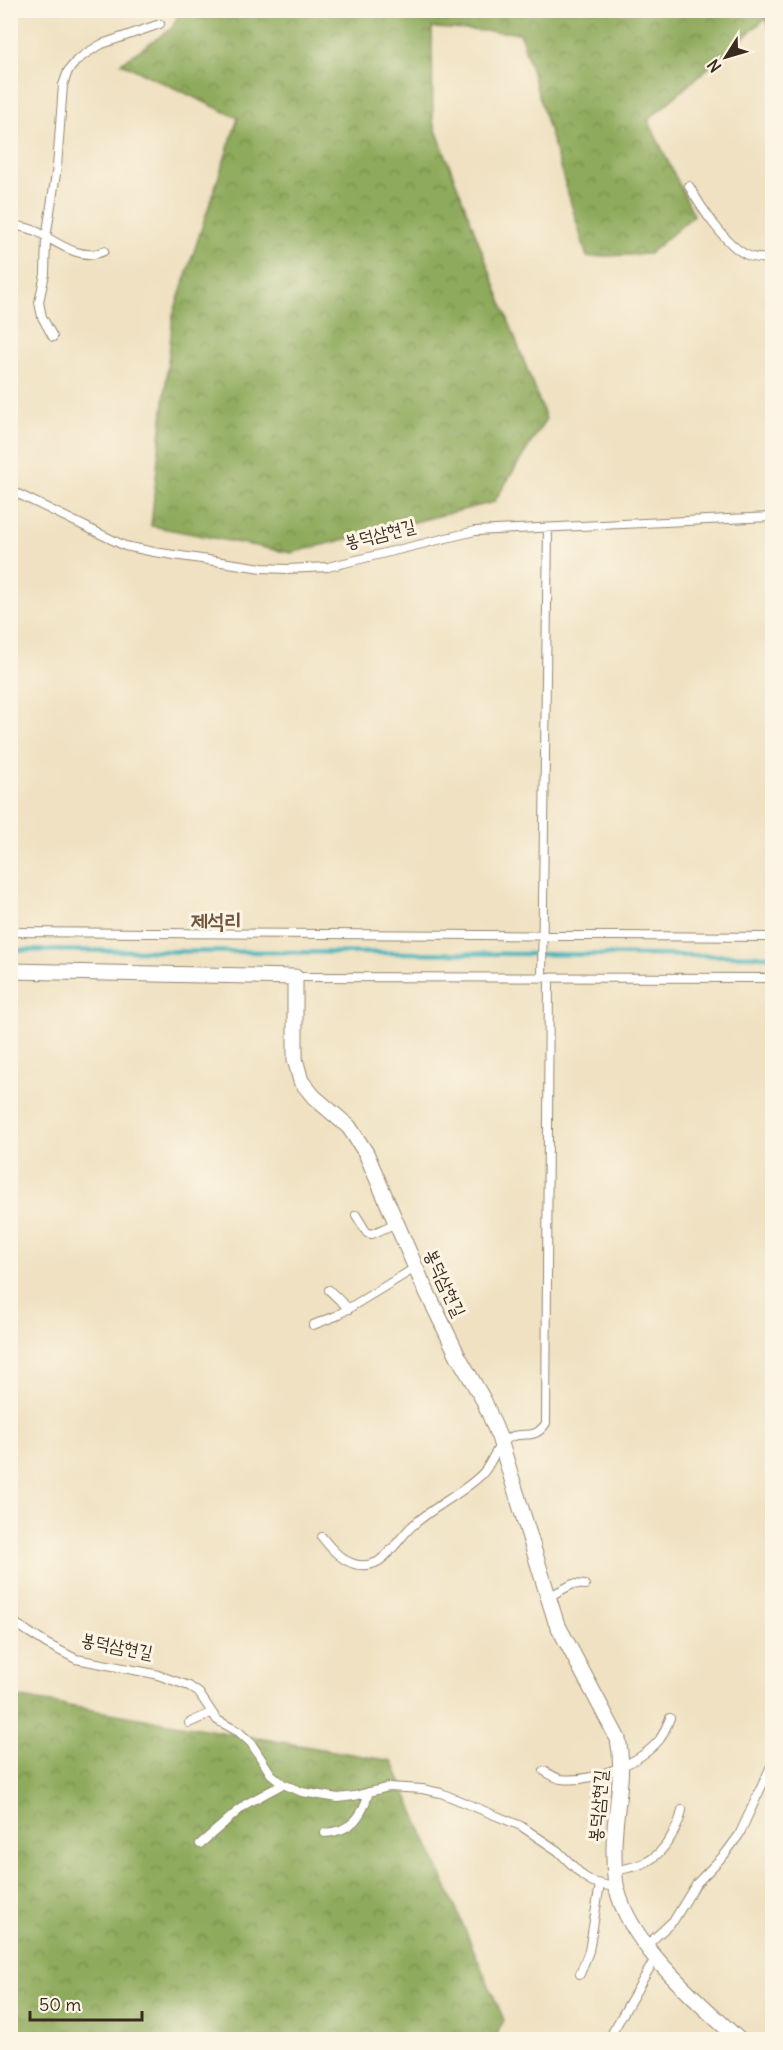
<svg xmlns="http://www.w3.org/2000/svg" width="783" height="2050" font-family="Delius,'Poor Story',sans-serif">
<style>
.forest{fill:url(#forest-crowns);stroke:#646a3d;stroke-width:1.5}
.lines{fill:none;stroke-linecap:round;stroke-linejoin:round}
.stream{stroke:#41b1ba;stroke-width:4.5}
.lane-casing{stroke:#958670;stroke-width:10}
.street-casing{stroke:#958670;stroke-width:17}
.lane{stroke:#fff;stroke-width:8}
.street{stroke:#fff;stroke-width:15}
.labels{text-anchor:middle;stroke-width:6;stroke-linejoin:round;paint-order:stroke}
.street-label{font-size:18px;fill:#3b2a1e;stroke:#fcf5e5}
.quarter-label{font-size:21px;font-weight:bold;fill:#71553e;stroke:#fcf5e5}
</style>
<defs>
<pattern id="forest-crowns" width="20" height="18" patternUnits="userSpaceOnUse" patternTransform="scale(1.5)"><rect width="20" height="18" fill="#8eaa5c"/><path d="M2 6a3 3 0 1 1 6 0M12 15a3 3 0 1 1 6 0" fill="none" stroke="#758b4b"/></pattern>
</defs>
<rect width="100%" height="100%" fill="#fcf5e5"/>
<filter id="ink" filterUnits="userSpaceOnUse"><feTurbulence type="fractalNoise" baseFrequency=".0167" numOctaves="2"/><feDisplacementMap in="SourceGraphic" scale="12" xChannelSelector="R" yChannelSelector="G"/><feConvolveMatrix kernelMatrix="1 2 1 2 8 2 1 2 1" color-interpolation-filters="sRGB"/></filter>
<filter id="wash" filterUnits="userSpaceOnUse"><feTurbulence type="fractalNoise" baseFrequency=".008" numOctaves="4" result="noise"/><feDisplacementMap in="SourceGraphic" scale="24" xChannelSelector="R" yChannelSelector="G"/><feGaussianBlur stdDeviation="1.35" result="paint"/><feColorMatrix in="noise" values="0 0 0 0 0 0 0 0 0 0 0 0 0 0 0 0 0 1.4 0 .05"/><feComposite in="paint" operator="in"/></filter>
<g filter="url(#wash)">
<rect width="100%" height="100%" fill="#efe1c1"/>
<path class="forest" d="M180,11l592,-1v23l-6,-15 -118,102 46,95 -45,39 -62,3 -67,-224 -88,-5 1,94 113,297 -52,83 -203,51 -140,-27 22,-211 65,-197 -117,-55 51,-35z
M10,1696l382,65 112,259 -10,19h-483z"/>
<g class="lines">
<path class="stream" d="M10,950l762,6"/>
</g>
</g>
<g filter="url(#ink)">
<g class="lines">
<g class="lane-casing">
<path id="lane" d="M689,186c11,20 36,58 56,68 9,5 18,5 27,4
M10,225c8,1 20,3 28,7 18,10 44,30 66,19
M53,337l-11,-20 -3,-15 6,-28 1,-36 11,-71 6,-82 5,-14 9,-11 13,-9 12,-7 58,-20
M10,490l115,56 29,6 108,16 25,1 41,-2 147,-36 297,-14
M10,932l762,5
M295,977l477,1
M542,977l6,-449
M356,1215l11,18 5,1 24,-11
M329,1290l20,19
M313,1325l23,-9 79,-48
M322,1537c12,16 30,35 53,26 11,-4 26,-26 35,-35 22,-21 54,-35 73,-55 8,-9 12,-23 20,-31 16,-15 30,2 43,-19l3,-446
M548,1597l25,-13 12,1
M10,1620l37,24 29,15 79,15 34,12 10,7 18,27 22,12 12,11 20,31 12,10 19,8 36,6 16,-2 35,-9 33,2 19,4 80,33 37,25 25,25 10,6 24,6
M189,1723l22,-10
M544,1771c6,3 11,7 17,8 30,4 80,-16 99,-40 4,-6 7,-14 10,-21
M325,1833c27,-2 37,-16 44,-41
M200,1844l46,-40 37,-20
M615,1871c11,-3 23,-4 33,-10 16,-8 31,-34 34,-51
M646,1946l28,-26 22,-36 29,-30 14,-19 33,-71
M580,1974l9,-23 11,-67
M608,2040l48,-83"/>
</g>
<g class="street-casing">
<path id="street" d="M10,971l285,6v82l6,22 13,16 35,30 17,26 55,127 37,76 26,45 15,36 57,185 62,117c8,38 -5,75 -4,113 0,12 0,26 3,37 14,58 80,111 122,151"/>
</g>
<use href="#lane" class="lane"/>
<use href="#street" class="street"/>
</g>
</g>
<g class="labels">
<g class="street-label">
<text transform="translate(380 534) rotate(-14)" y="6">봉덕삼현길</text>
<text transform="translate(445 1283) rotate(65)" y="6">봉덕삼현길</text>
<text transform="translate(117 1646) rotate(11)" y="6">봉덕삼현길</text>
<text transform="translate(598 1806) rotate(-85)" y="6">봉덕삼현길</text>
</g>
<g class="quarter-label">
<text x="216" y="928">제석리</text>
</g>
</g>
<rect width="783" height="2050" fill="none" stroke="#fcf5e5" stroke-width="36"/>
<g transform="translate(726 57) rotate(233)" stroke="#fcf5e5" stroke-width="4.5" paint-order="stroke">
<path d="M0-4.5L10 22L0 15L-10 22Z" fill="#3b2a1e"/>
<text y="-9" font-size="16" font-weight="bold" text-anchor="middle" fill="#3b2a1e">N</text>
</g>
<path d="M30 2011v9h112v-9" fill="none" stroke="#3b2a1e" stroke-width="3"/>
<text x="39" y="2011" font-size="18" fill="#3b2a1e" stroke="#fcf5e5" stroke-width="4.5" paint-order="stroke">50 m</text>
</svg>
